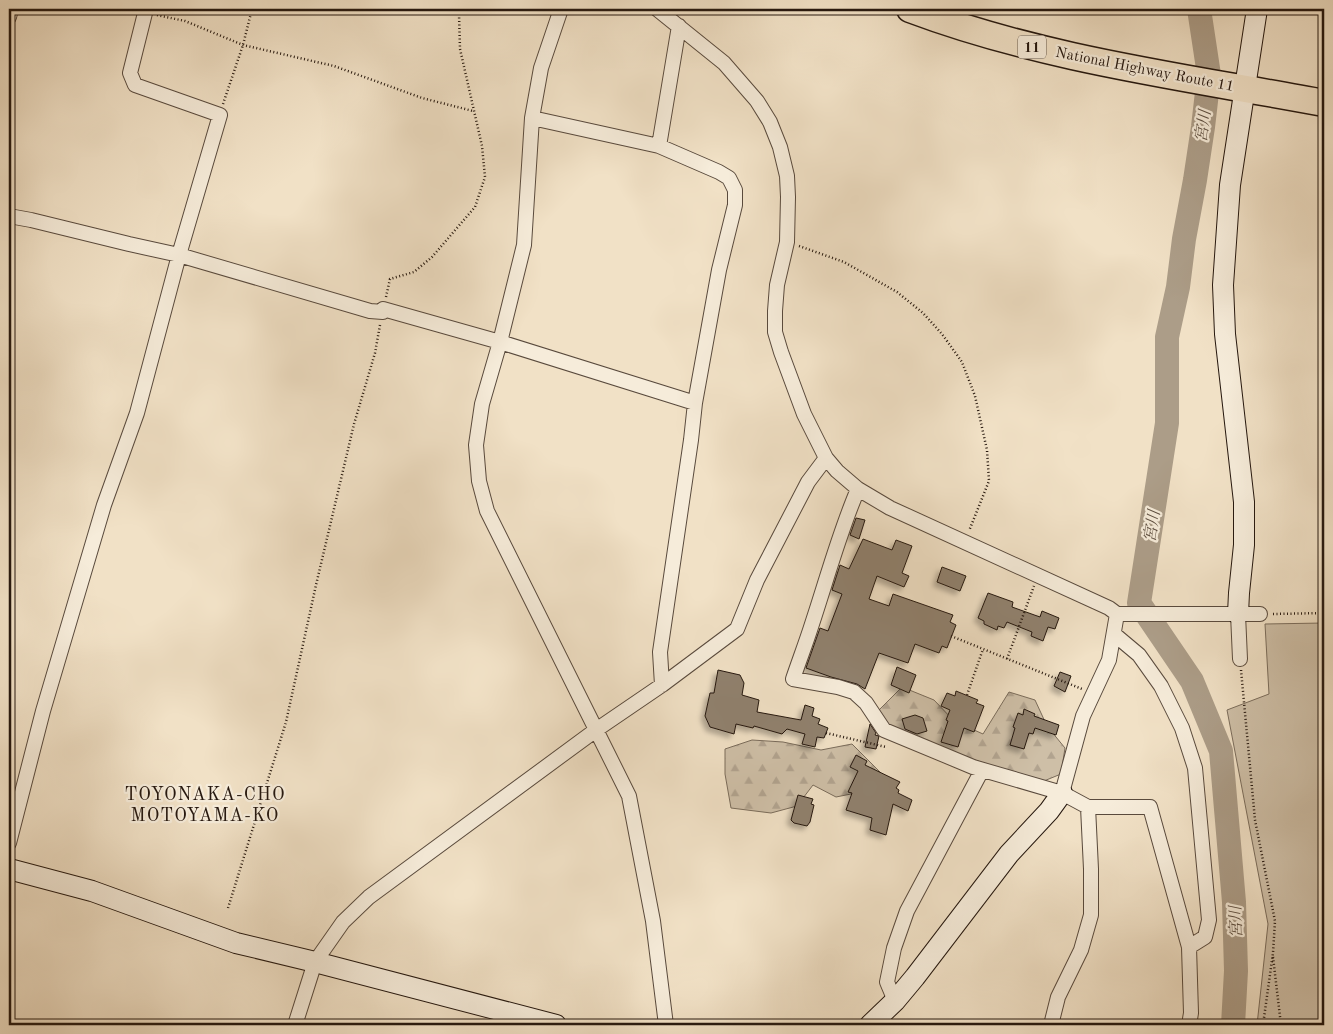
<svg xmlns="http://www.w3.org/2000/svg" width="1333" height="1034" font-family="'Old Standard TT','Noto Serif JP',serif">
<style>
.forest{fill:url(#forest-firs);stroke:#7a6c5b}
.park{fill:#cebfa7;stroke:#7a6c5b}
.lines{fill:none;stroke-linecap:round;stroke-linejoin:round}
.river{stroke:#ac9d88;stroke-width:24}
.building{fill:#90816e;stroke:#26180f;filter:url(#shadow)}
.street-casing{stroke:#594a3d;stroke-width:16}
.secondary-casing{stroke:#26180f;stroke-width:22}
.highway-casing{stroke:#26180f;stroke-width:29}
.path{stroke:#26180f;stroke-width:2.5;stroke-dasharray:1 2.5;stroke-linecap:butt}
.street{stroke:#f6ecda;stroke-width:14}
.secondary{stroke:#f6ecda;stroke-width:20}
.highway{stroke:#f1e1c6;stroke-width:26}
.labels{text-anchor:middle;stroke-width:4.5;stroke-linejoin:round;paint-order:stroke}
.shield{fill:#f6ecda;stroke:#64584c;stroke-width:1}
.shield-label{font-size:14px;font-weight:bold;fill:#26180f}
.street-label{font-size:15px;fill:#26180f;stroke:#f6ecda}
.water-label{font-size:16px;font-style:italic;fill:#5c4d3f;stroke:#f6ecda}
.quarter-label{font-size:18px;letter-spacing:1px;fill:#26180f;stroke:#f6ecda}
</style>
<defs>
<pattern id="forest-firs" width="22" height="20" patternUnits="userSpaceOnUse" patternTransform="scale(1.25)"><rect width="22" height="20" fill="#cebfa7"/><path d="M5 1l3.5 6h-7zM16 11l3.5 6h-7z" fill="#b1a38f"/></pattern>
<filter id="shadow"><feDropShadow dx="-4" dy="4" stdDeviation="2.5" flood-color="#0004"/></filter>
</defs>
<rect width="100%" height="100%" fill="#f1e1c6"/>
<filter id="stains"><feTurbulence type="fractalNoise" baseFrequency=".004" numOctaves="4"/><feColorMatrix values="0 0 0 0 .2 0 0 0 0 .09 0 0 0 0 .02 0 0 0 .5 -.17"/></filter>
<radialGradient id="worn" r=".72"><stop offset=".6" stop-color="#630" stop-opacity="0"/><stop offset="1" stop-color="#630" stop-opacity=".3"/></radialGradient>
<path class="forest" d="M902,687l32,13 20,21 29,13 26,-42 26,8 12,26 18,22 -4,26 -22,9 -150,-54 -10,-19z
M752,740l31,2 38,8 31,-6 29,29 -10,17 -35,7 -23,-12 -16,21 -26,7 -40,-5 -6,-34v-25z"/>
<path class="park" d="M1324,623v402h-67l11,-101 -41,-214 42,-16 -4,-70z"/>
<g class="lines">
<path class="river" d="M1199,9l10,66 -6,52 -8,53 -11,59 -6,48 -11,50v86l-28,180 53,78 29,70 13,151 2,69 -3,54"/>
</g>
<path class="building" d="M856,518l9,2 -6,19 -9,-4z
M863,539l29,11 4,-10 16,6 -10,27 7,3 -5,11 -27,-11 -8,23 20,7 4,-12 60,21 -3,7 6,3 -9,23 -5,-2 -3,7 -24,-9 -7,19 -29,-10 -14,36 -8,-5 -26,-7 -25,-9 14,-40 8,3 14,-37 -10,-4 8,-25 9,4z
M942,567l24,9 -6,15 -23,-9z
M988,593l25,9 -1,5 28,10 2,-6 17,7 -4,11 -7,-2 -5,14 -12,-5 1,-4 -25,-10 -3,6 -6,-2 -1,4 -13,-6v-3l-6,-3z
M897,667l19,8 -7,18 -18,-8z
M718,670l22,5 4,8 -2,12 17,5 -2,12 44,8 4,-15 9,3 -2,8 8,3 -2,5 10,4 -4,10 -7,-1 -2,10 -13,-3 3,-10 -18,-5 -5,5 -28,-8 -1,2 -17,-4 -2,10 -24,-7 -5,-11 5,-23h4z
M1060,672l11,4 -6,16 -11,-6z
M956,691l22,9 -2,3 8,3 -10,26 -10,-4 -6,19 -17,-5 7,-21 -2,-1 4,-10 -9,-4 6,-13 8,3z
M1024,709l11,5 -1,2 25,9 -3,10 -21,-7 -2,6 -4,-1 -5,16 -14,-4 5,-17 -2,-1 5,-14 5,2z
M915,715l8,3 4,13 -10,3 -12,-5 -3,-10z
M870,724l6,9 -1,2 4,1 -3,13 -11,-2z
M856,755l11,6 -2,4 35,17 -4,6 3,2 -1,3 14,7 -4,11 -15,-7 -7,31 -16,-5 2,-12 -26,-8 6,-17 -4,-1 10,-21 -8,-4z
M798,795l15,4 -2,5 3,1 -4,17 -3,4 -13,-3 -3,-3z"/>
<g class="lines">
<g class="street-casing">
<path id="street" d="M561,9l-20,59 -9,50 -8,127 -24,97 -18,62 -6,41 3,36 8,30 142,285 24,125 13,104
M657,9l67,54 33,38 13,21 10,25 7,29 1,21 -1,45 -10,43 -2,26v21l6,20 23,62 22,44 11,13 21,18 32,19 219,100 8,6h143
M9,17l2,-8
M532,118l127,28 60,26 10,6 6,12v15l-16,65 -24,133 -4,37 -31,212 2,33
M659,146l20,-120
M9,216l22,4 98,24 50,11 191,56 13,1
M383,309l117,33 195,61
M858,489c-19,44 -31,90 -46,135 -6,19 -13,37 -19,55l45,8 16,5 12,11 18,27 89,37 89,26 26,14 3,62v46l-10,35 -23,47 -7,28
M1238,614l2,45
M1114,634l25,21 22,31 21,42 13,40 14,152 -4,17 -16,10 2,66 -2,12
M1062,793l21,-77 26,-56 8,-46
M1088,807h62l39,140
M9,843l34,-132 61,-206 33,-92 42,-158 41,-140 -85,-30 -5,-12 16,-64
M895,1001l-8,-19 7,-34 13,-37 75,-141
M295,1025l20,-63 28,-40 26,-25 227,-167 66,-45 75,-56 20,-49 51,-98 18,-24"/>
</g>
<g class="secondary-casing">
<path id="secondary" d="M1238,614l1,-21 5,-48v-43l-19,-168 -2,-49 7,-100 27,-176
M9,869l83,22 144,52 79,19 241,63
M870,1025l25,-24 20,-24 94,-123 40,-43 13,-18"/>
</g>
<g class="highway-casing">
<path id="highway" d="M910,9c133,50 275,68 414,94"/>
</g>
<path class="path" d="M157,15l28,6 58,24 91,21 88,32 51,13
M223,104l20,-59 9,-36
M799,246l45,16 53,30 26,21 19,21 20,28 13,34 12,54 2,31 -20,50
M386,297l4,-18 24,-7 18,-15 43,-50 10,-30 -3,-31 -22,-97 -1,-35 1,-5
M1273,614l51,-1
M951,636l131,53
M1007,659l27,-73
M1241,670l14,150 20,101 -2,32 -10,72
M967,695l16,-46
M826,733l60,14
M228,908l58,-186 30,-137 38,-161 21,-71 5,-28
M1273,957l8,68"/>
<use href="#street" class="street"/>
<use href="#secondary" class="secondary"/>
<use href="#highway" class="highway"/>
</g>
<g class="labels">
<rect class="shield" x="1018" y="35.5" width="28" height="23" rx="4"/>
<g class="shield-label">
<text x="1032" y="52">11</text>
</g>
<g class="street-label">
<text transform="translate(1145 69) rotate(11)" y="5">National Highway Route 11</text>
</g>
<g class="water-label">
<text transform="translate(1202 126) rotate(-82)" y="6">宮川</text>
<text transform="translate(1151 526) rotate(-81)" y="6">宮川</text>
<text transform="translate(1235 922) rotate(-92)" y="6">宮川</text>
</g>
<g class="quarter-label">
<text x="205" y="800">TOYONAKA-CHO<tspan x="205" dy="21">MOTOYAMA-KO</tspan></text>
</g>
</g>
<rect width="1333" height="1034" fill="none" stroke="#f1e1c6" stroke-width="30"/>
<rect x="10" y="10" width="1313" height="1014" fill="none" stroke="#26180f" stroke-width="2.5"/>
<rect x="15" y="15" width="1303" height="1004" fill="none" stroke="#26180f"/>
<rect width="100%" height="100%" filter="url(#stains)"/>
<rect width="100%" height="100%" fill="url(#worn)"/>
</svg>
